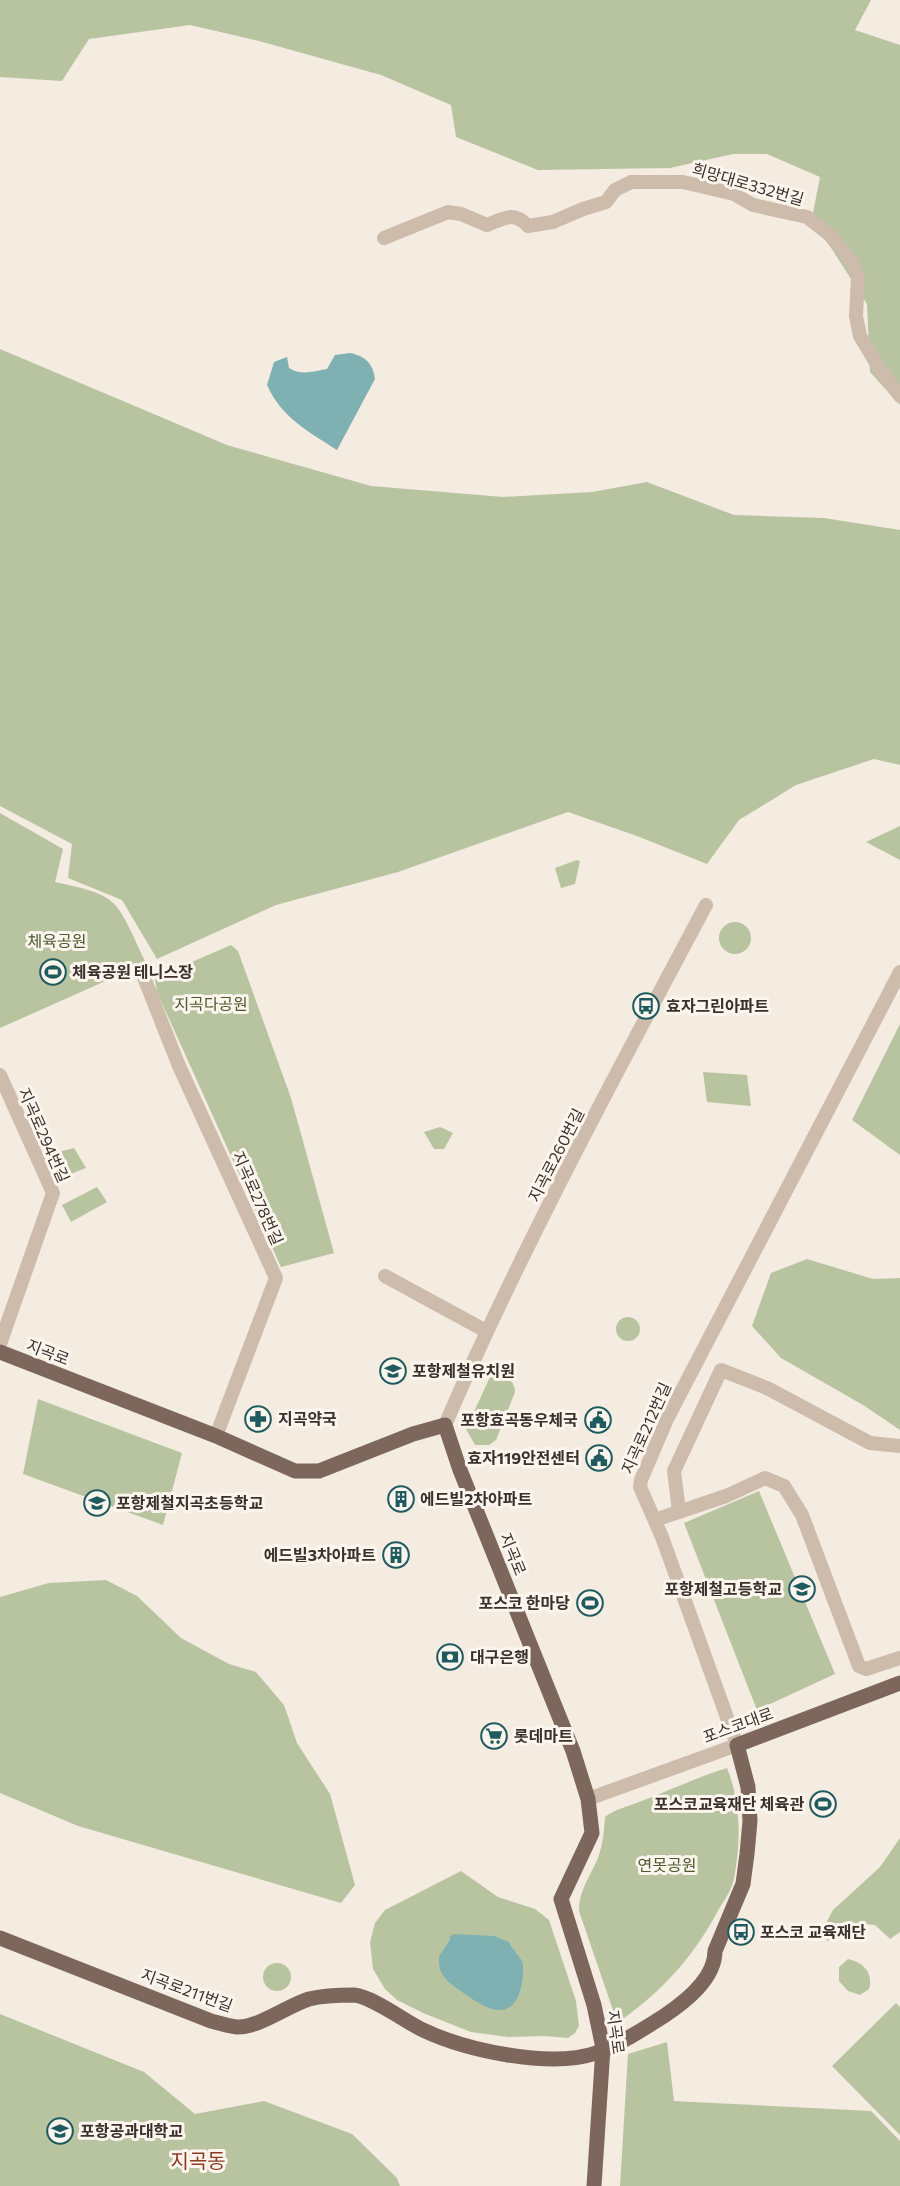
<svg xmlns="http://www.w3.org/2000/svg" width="900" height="2186" font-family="Commissioner,'Noto Sans KR',sans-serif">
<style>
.green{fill:#b8c4a0}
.water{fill:#7fb0b2}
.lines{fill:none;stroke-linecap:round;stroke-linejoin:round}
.minor{stroke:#cdbbac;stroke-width:14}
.major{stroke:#7d675c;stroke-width:15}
.labels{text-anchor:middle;stroke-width:6;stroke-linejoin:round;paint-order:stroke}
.street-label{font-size:16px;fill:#3b302b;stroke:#fbf5ee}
.park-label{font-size:16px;fill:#4a5a2e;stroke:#fbf5ee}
.poi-label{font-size:16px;font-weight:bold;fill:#3b302b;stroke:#fbf5ee;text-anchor:start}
.quarter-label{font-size:20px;fill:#8c3b22;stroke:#fbf5ee}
</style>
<rect width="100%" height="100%" fill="#f4ebe1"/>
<path class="green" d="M0,0h871l-16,30 45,15v360l-30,-33 -3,-68 -55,-86 8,-41 -53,-23h-34l-63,14 -132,2 -82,-33 -5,-32 -70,-30 -122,-34 -69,-16 -101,14 -27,42 -62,-4z
M0,349l227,96 144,41 132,11 89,-5 55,-10 87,33 90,3 76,12v235l-26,-6 -78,26 -57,35 -32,44 -70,-28 -69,-24 -170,60 -122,33 -119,54 -35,-59 -54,-22 4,-34 -72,-38z
M0,813l63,36 -8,33c17,4 44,8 57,20 12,9 26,46 34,61l-146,65z
M900,826v34l-34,-18z
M577,860l3,1 -5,23 -14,4 -6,-20z
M719 938a16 16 0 1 1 32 0a16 16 0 1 1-32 0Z
M231,945l7,6 53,147 43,155 -53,14 -124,-275 -2,-12 7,-5z
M900,1024v131l-48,-35z
M703,1072l44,3 4,31 -44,-4z
M440,1127l13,6 -9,16h-10l-10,-17z
M74,1148l12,20 -18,7 -4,-7 -9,3 -5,-8 8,-3 -3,-7z
M97,1187l10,15 -36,20 -9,-17z
M807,1259l66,20 27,-1v152l-37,-25 -82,-47 -29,-32 19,-53z
M616 1329a12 12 0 1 1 24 0a12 12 0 1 1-24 0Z
M495,1373c11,0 20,9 20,19l-19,48 -7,5h-14l-9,-16 24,-52z
M38,1399l144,54 -19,72 -140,-51z
M759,1491l76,183 -78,36 -73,-187z
M106,1580l31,16 44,42 48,26 27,8 28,33 13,38 33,51 25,91 -14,18 -263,-77 -78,-33v-196l49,-14z
M727,1768c14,35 14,74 7,110 -2,11 -8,20 -14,29 -24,46 -54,81 -96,111l-10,-5 -35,-102c-1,-19 12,-36 19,-53 5,-14 6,-26 7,-41 10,-8 22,-10 34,-15 30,-11 58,-25 88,-34z
M900,1838v94l-10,7 -15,-14 -20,-2 -28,18 -4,-12 10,-19 47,-43z
M461,1871l37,26 37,12 14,11 27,81 3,25 -4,7 -7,5 -24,-2 -36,1 -37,-5 -48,-19 -26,-13 -12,-11 -12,-20 -3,-27 5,-19 10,-13z
M848,1959c15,3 26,14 21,30l-9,6 -12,-4 -9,-10v-14z
M263 1977a14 14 0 1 1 28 0a14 14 0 1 1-28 0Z
M896,2003l4,4v128l-68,-69z
M0,2014l144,58 51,42 69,-13 88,33 45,44 3,8h-400z
M667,2042l7,59 197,10 29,30v45h-280l8,-132z"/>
<path class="water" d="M350,353c15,3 23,10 25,26l-38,71c-28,-18 -56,-33 -70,-65l7,-23 13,-5 2,11c12,8 25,3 38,1l8,-14z
M455,1934l39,2 15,6c3,9 12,13 14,23 1,15 -3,45 -23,45 -13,0 -28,-11 -38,-18 -7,-5 -15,-10 -20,-18 -3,-5 -3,-12 -3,-18l11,-16v-4z"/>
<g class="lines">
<path class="minor" d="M384,238l64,-26 13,2 26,11c17,-7 27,-14 41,1l25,-4 30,-13 23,-7 9,-12 16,-8h52l51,12 19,11 54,12 23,18 22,27 6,15 -2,39 4,20 21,35 19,25
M143,975l36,91 97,212 -60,158
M0,1075l53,118 -53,151
M385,1276l101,55
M445,1425c77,-178 170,-349 261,-520
M679,1511l-5,-40 47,-101 46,18 103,55 30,3
M655,1520l71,-24 39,-18 19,8 18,29 57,151 7,3 34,-11
M588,1799l149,-54 -75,-208 -22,-50 1,-7 26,-61 233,-447"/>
<path class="major" d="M0,1352l216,84 79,35h24l94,-37 32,-9 15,45 113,281 15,48 4,34 -31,66 33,106 9,43 -9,138
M0,1938l211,83c8,2 17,5 26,6 21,1 52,-22 72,-28 12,-3 32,-4 45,-4 17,1 52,27 69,35 42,20 127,39 173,23 24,-9 46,-23 68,-37 21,-14 51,-37 51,-65l28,-67 4,-30 3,-33 -2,-34 -11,-42 163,-62"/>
</g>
<defs>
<g id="stadium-ring" transform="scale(1.35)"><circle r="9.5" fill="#fbf5ee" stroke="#1f5a5e" stroke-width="1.5"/><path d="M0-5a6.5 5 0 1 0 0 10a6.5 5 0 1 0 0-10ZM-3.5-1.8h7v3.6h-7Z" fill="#1f5a5e"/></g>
<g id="bus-ring" transform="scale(1.35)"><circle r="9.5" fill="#fbf5ee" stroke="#1f5a5e" stroke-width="1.5"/><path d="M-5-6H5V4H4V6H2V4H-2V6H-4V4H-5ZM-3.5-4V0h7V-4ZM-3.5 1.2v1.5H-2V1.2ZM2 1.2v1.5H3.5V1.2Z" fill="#1f5a5e"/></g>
<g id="school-ring" transform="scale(1.35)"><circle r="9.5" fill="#fbf5ee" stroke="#1f5a5e" stroke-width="1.5"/><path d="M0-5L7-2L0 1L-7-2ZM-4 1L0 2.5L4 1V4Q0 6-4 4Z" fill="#1f5a5e"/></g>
<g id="pharmacy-ring" transform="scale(1.35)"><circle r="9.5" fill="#fbf5ee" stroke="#1f5a5e" stroke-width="1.5"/><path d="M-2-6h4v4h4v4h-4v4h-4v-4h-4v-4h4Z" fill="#1f5a5e"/></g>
<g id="civic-ring" transform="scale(1.35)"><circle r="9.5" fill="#fbf5ee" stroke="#1f5a5e" stroke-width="1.5"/><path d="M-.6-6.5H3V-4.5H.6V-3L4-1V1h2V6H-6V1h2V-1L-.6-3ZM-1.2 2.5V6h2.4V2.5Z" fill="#1f5a5e"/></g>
<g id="building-ring" transform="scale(1.35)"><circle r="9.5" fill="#fbf5ee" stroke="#1f5a5e" stroke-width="1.5"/><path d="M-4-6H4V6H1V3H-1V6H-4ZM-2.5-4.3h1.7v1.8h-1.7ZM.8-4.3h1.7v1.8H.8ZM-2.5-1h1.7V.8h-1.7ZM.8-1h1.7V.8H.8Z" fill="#1f5a5e"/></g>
<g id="bank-ring" transform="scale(1.35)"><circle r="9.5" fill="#fbf5ee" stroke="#1f5a5e" stroke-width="1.5"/><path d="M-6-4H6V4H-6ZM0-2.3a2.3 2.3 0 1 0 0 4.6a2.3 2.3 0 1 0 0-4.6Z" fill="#1f5a5e"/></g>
<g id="supermarket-ring" transform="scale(1.35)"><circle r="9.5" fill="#fbf5ee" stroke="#1f5a5e" stroke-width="1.5"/><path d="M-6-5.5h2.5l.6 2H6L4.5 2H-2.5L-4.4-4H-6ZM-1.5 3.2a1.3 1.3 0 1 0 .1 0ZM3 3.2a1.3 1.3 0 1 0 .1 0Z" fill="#1f5a5e"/></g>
<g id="university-ring" transform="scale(1.35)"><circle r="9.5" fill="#fbf5ee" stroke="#1f5a5e" stroke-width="1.5"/><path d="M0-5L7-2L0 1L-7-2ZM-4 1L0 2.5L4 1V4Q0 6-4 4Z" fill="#1f5a5e"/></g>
</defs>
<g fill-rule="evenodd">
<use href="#stadium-ring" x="53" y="972"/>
<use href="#bus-ring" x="646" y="1006"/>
<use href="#school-ring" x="393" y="1371"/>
<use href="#pharmacy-ring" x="258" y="1419"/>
<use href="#civic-ring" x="598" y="1420"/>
<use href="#civic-ring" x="599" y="1458"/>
<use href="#building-ring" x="401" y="1499"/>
<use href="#school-ring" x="97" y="1503"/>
<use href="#building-ring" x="396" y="1555"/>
<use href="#school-ring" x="802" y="1589"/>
<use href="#stadium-ring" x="590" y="1603"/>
<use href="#bank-ring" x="450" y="1657"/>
<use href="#supermarket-ring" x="494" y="1736"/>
<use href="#stadium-ring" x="823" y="1804"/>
<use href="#bus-ring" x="741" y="1932"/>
<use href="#university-ring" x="60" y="2131"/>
</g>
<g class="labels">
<g class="street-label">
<text transform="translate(748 184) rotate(16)" y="6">희망대로332번길</text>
<text transform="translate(44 1135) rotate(66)" y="6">지곡로294번길</text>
<text transform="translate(556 1155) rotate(-63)" y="6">지곡로260번길</text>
<text transform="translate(258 1198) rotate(66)" y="6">지곡로278번길</text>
<text transform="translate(48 1352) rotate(21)" y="6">지곡로</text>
<text transform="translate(646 1428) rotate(-66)" y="6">지곡로212번길</text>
<text transform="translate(513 1554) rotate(68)" y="6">지곡로</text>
<text transform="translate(738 1725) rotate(-20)" y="6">포스코대로</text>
<text transform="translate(187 1990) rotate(20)" y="6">지곡로211번길</text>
<text transform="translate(616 2032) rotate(82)" y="6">지곡로</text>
</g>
<g class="park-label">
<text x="57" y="947">체육공원</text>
<text x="211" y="1010">지곡다공원</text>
<text x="667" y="1871">연못공원</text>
</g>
<g class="poi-label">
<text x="72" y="978">체육공원 테니스장</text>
<text x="666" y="1012">효자그린아파트</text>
<text x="412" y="1377">포항제철유치원</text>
<text x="278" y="1425">지곡약국</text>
<text x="578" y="1426" text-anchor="end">포항효곡동우체국</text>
<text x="580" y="1464" text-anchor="end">효자119안전센터</text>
<text x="420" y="1505">에드빌2차아파트</text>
<text x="116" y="1509">포항제철지곡초등학교</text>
<text x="376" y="1561" text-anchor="end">에드빌3차아파트</text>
<text x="782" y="1595" text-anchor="end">포항제철고등학교</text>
<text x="570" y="1609" text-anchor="end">포스코 한마당</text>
<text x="470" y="1663">대구은행</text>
<text x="514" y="1742">롯데마트</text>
<text x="804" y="1810" text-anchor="end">포스코교육재단 체육관</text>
<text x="760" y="1938">포스코 교육재단</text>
<text x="80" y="2137">포항공과대학교</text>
</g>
<g class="quarter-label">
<text x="198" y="2168">지곡동</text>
</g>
</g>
</svg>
